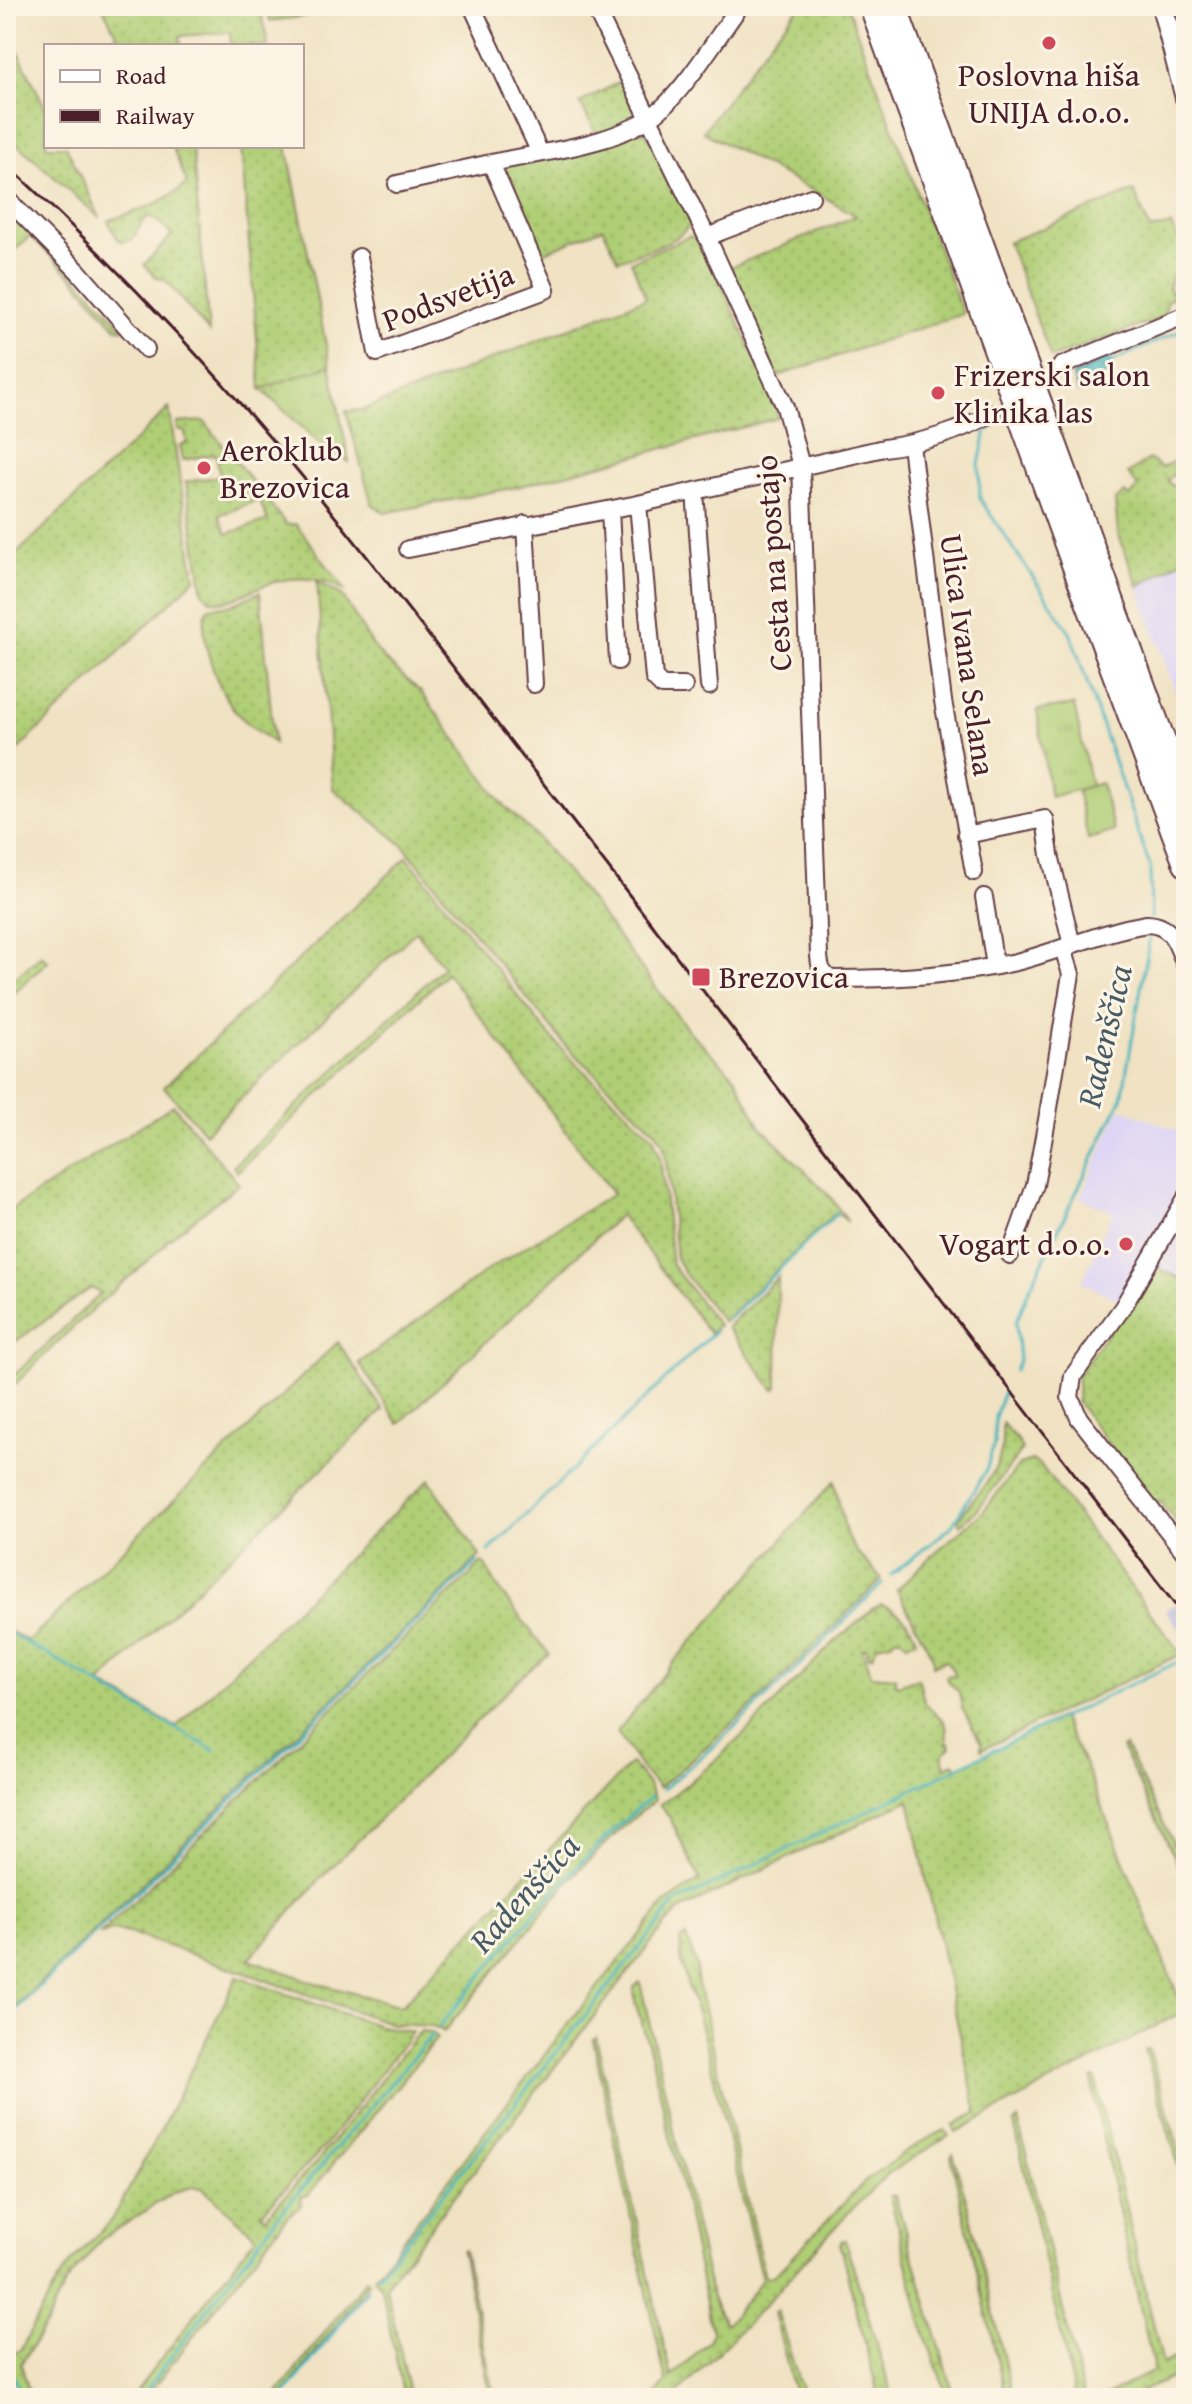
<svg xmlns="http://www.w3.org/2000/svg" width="1192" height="2404" font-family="'Gentium Book Plus',serif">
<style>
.built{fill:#ded5f5}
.railway{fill:#c3c1db}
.grass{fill:url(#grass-dots);stroke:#7c7650;stroke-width:2;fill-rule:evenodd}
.park{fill:url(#park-tufts);stroke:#7c7650;stroke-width:2}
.pitch{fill:#afce75;stroke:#7c7650;stroke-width:2}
.water{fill:url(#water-waves);stroke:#486a74;stroke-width:2}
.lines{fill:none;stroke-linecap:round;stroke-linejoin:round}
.stream{stroke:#45b4bd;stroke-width:3}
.minor-casing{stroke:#633c42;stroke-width:20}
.major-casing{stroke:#633c42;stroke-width:24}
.highway-casing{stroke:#633c42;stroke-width:28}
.minor{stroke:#fff;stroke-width:16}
.major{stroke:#fff;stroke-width:20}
.highway{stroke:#fff;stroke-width:24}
.rail{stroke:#4a1f2b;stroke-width:3}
.poi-dot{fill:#d1495b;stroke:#fcf5e5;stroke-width:3}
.labels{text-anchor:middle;stroke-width:6;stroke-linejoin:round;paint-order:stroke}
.poi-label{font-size:32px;fill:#4a1f2b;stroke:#fcf5e5;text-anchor:start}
.street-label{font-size:32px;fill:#4a1f2b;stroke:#fcf5e5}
.water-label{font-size:34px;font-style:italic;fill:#485b65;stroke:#fcf5e5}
</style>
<defs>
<pattern id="grass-dots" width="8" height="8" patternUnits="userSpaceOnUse" patternTransform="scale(2)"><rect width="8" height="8" fill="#afce75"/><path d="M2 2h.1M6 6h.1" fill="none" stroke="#98b065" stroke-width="1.8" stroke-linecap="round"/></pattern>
<pattern id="park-tufts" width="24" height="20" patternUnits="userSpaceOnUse" patternTransform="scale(2)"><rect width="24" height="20" fill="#afce75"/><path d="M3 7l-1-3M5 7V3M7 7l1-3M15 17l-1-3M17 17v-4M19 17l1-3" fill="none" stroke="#98b065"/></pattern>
<pattern id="water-waves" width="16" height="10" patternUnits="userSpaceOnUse" patternTransform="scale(2)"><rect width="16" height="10" fill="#45b4bd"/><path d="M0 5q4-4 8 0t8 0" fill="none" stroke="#3c929a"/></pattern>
</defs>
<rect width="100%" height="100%" fill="#fcf5e5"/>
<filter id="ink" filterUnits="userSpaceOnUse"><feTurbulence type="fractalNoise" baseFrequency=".0125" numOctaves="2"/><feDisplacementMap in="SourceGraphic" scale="16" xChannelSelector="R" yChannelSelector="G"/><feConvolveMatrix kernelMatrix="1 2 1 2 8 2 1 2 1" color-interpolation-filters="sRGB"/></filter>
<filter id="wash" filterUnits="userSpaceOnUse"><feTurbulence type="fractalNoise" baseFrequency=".006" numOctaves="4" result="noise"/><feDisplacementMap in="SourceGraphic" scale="32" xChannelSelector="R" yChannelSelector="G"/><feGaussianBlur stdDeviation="1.8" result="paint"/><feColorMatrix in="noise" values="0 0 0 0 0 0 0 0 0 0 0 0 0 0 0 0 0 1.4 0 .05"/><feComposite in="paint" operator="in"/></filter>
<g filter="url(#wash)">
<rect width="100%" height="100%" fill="#f0e2c3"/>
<path class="built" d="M1186,557v164l-48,-134z
M1120,1108l66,26v147l-31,-14 -28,38 -45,-23 31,-70 -33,-14z"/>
<path class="railway" d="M1186,1599v38l-21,-27z"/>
<path class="grass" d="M102,6h158l8,40h-37l-1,-14 -50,4 1,10h-59z
M267,6h123l-120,15z
M800,6h47l116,308 -185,62 -52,-107 130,-53 -35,-21 -118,-63 69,-93z
M6,27l40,82v37h20l34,72 -94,-84z
M623,80l15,37 -41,18 -17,-32z
M645,130l46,90c-4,21 -53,33 -73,40l-15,-32 -65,27 -39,-90z
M172,146h20l17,186 -44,-52 -9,-3 -12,-12 28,-30 -11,-12 -14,-7 -15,23 -8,3 -6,-2 -10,-19c28,-10 58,-18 79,-38z
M241,146h46l62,316 -32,-21 -56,-52z
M1134,191l16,39 21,-5 8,15 5,-1 2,35h-9l-6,3 -2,11 5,10 -6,2 -4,15 -8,5 -105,38 -43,-116z
M6,202l119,127 -9,-1 -41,-48 -45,-44 -24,23z
M690,236l12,5 75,166 1,11 -261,69 -132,26 -13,-9 -26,-93 17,-1 283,-112 -15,-37z
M169,408l26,171 -189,182v-197z
M204,421l83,104 9,-1 50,67c-29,-18 -63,-15 -93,-1 -15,7 -27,15 -43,10l-7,-7 -17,-111 34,-6 -4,-22 -33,6 -3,-15 7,-2 -2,-11 -7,-2 -1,-7zM259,500l9,20 -41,14 -8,-19z
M1186,455v10l-19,15 5,6 14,-3v75l-48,28 -20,-53 -3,-32 10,-8 5,4 8,-10 -10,-13 21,-15 13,9z
M317,582l25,13 31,51 12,14 36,32 81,111 36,35 49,58 102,135 46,46 25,49 69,69 19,27 -12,-10 -113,110 -38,-48 -9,-16 -10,-100 -3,-15 -7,-11 -90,-86 -163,-201 -70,-56z
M260,592l14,151c-14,-11 -33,-22 -43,-38 -15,-20 -35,-74 -23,-97l24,-3z
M407,857l139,174 23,26 84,80 7,19 12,109 46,60 -8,9 -90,-119 -221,209 -40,-61 130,-94 124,-75 -166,-221 -210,199 -4,-6 208,-197 2,-3 -27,-35 -211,202 -41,-46z
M41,955l7,6 -42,40v-15z
M173,1105l66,79 -74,58 1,2 -97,87 -63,62v-10l95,-90 -10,-5 -85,60v-135z
M1155,1267l31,14v253l-26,-33 -5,5 -78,-104 1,-28z
M778,1277l-1,110 -3,3 -47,-63z
M338,1342l45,68 -283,273 76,44 253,-248 51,77 -474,460v-387l22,12z
M1002,1423l16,18 4,9 -44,59 -18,16 -2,-5c13,-22 36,-39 42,-65 3,-10 2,-21 2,-32z
M1032,1460l10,7 139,187 -200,96v-7l-19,-35 -3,-16 -13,-13 1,-4 7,1 -1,-5 -7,-11 -13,6v-8l-36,-68 34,-34 52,-44 36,-47z
M834,1481l13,56 11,16 24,26 -124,122 -99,87 -16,-17 -26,-39 55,-68z
M483,1562l19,32 47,60 -30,25 -198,199 -72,81 70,25 82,22 230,-243 17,21 7,16 -31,26 -51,50 -129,156 -11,-6 -41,-2 -262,-91 -19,-3 -12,5z
M881,1605c17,4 31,18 35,35l-9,4 -6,-6h-6l-4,4 -14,3 -5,11h-3l-3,-8 -4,1 9,26 25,2 -1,6 3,2 20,-7c4,8 3,19 8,26 13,17 24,11 20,39h3l1,5 -6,5v14l10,-4 3,5 104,-51 24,48 95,236 6,-2v11l-230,122 -3,-7 24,-12 -68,-313 -215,103 -13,7 -16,15 -276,356 -3,6 25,111h-7l-23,-111 -7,-10 198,-258 93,-116 35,-23 -30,-62 -11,-13c63,-44 114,-100 167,-155 15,-15 32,-26 46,-41z
M1125,1746l61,122v13l-64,-133z
M686,1937l11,29v13l68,298 4,1 9,-6 88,-92 53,-37 26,-13 4,6 -60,37 -45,44 -78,87 -93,94h-20l13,-16 -73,-342 3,-3 75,340 38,-36 3,-9 -31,-149 -31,-133 -15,-49 -1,-14 6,-5 72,316 12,25 4,-1 34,-42c-21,-86 -40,-172 -62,-257 -7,-27 -23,-56 -19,-84z
M237,1977l142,49 33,6 -89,116 -62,66 4,4 54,-59 96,-122 6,-6 10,1 6,6 -130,158h-5l-1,10 -12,9 -144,183h-14l125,-162 -54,-48 -9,-1 -19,5 -73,48 -36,44 -19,40 -25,40 10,34h-17l-8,-16v-40l6,13 9,-6 35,-65 17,-24 39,-40 53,-98z
M1149,2049l37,124v19l-41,-142z
M1095,2078l68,286 23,-13v23l-3,-2 -55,26h-25l51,-28 -61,-278 -1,-13z
M1018,2120l66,278h-9l-61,-275z
M953,2154l15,52 45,192h-6l-6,-21 -50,-220z
M890,2196h5l60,202h-7l-23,-63z
M845,2240l48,158h-14l-39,-152 1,-5z
M464,2250l31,148h-4l-29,-147z
M366,2279l3,3 -89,116h-6z
M777,2310l27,88h-8l-22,-85z"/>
<path class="park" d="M330,365l18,91 1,6 -32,-21 -56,-52z
M1074,705l17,81 -41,11 -13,-87z"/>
<path class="pitch" d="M1101,783l13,48 -26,8 -11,-49z"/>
<path class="water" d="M1109,356l4,14 -35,23 -6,-18z"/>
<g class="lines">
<path class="stream" d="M1111,362l75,-34
M1006,418l-20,13 -7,33 1,35 90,133 80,235 1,51
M727,1320l110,-107
M1015,1370l4,-9 -3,-38 12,-31 94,-194 29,-168
M489,1551l226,-220
M891,1575l59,-47 36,-57 8,-27 1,-27 8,-24
M6,1631l209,120
M663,1789c78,-63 148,-136 220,-206
M6,2019l471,-457
M439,2027c67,-81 132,-162 212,-230
M378,2276l297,-373 507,-243
M6,2362l3,5
M14,2377l10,21
M140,2398l136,-179 156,-184
M282,2398l85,-108"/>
</g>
</g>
<g filter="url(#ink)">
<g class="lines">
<g class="minor-casing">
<path id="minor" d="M472,6l68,147
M594,6l113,231 78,170 16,59 18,490c1,11 2,17 12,23 62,0 125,-3 185,-17 44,-11 86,-31 131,-38 27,1 30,22 39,43
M397,184l94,-21
M6,198l72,73 68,78
M707,237l104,-40
M359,257l18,96 169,-63 -55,-127c50,-11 131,-18 170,-54 27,-24 56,-72 79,-103
M1061,366l125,-51
M911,445l32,256 31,171
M695,491l14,195
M638,504l16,174 8,8h22
M610,510l8,151
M525,524l9,160
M408,549l230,-45 246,-56c37,-5 76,-16 108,-35
M966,835l79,-16 5,36 22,90
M984,897l11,69
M1186,1198l-63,109 -50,69 -3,21 9,21 107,136
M1010,1255l25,-70 12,-65 24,-146 -8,-26"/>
</g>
<g class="major-casing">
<path id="major" d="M1162,6l24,92"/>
</g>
<g class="highway-casing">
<path id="highway" d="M872,6l202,558 112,300
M894,6l292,798"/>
</g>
<use href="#minor" class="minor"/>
<use href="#major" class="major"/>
<use href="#highway" class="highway"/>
<path class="rail" d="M6,164c111,102 215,212 310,329 83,102 163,208 244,312 210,270 417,543 626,814"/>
</g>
</g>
<g class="poi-dot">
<circle cx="1049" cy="43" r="8"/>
<circle cx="938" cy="393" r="8"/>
<circle cx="204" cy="468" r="8"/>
<rect x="691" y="967" width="20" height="20" rx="4"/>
<circle cx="1126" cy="1244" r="8"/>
</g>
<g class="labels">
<g class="poi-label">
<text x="1049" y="86" text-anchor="middle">Poslovna hiša<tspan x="1049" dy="37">UNIJA d.o.o.</tspan></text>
<text x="954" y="386">Frizerski salon<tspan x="954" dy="37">Klinika las</tspan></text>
<text x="220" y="461">Aeroklub<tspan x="220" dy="37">Brezovica</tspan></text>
<text x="719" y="988">Brezovica</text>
<text x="1110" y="1255" text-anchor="end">Vogart d.o.o.</text>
</g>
<g class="street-label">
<text transform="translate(448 297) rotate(-21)" y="11">Podsvetija</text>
<text transform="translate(773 563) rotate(-94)" y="11">Cesta na postajo</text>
<text transform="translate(968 655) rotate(82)" y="11">Ulica Ivana Selana</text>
</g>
<g class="water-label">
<text transform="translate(1104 1036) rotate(-77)" y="12">Radenščica</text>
<text transform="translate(524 1893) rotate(-48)" y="12">Radenščica</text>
</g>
</g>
<rect width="1192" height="2404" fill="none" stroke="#fcf5e5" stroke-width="32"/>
<rect x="44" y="44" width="260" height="104" fill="#fcf5e5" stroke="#b59f9b" stroke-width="2"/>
<rect x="60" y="70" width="40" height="12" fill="#ffffff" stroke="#b59f9b" stroke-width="2"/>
<text x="116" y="84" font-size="24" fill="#4a1f2b">Road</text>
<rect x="60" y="110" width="40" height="12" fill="#4a1f2b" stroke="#b59f9b" stroke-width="2"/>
<text x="116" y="124" font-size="24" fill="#4a1f2b">Railway</text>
</svg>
